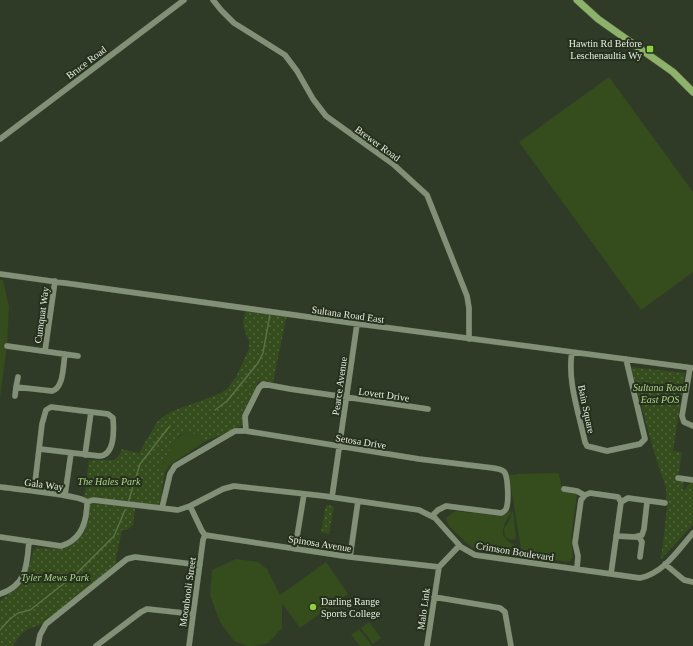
<svg xmlns="http://www.w3.org/2000/svg" width="693" height="646" font-family="Georgia,serif">
<style>
.green{fill:#354c1d}
.park{fill:url(#park-dots)}
.lines{fill:none;stroke-linecap:round;stroke-linejoin:round}
.stream{stroke:#5a7342;stroke-width:1.5}
.minor-casing{stroke:#4e5745;stroke-width:6}
.major-casing{stroke:#4e5745;stroke-width:8}
.minor{stroke:#829078;stroke-width:5.5}
.major{stroke:#8db26a;stroke-width:7}
.poi-dot{fill:#8ece43;stroke:#26311d;stroke-width:1.5}
.labels{text-anchor:middle;stroke-width:4;stroke-linejoin:round;paint-order:stroke}
.poi-label{font-size:10px;fill:#e6ede0;stroke:#26311d;text-anchor:end}
.street-label{font-size:10px;fill:#e6ede0;stroke:#26311d}
.park-label{font-size:10px;font-style:italic;fill:#acd488;stroke:#26311d}
</style>
<defs>
<pattern id="park-dots" width="8" height="8" patternUnits="userSpaceOnUse"><rect width="8" height="8" fill="#354c1d"/><path d="M2 2h.1M6 6h.1" fill="none" stroke="#52663e" stroke-width="1.8" stroke-linecap="round"/></pattern>
</defs>
<rect width="100%" height="100%" fill="#303b27"/>
<path class="green" d="M609,77l84,115v80l-52,38 -122,-168z
M0,280h3l6,27 -2,39 -7,52z
M185,433c8,1 16,1 21,8l-35,23 -6,8 -6,-1 16,-31z
M556,473l3,1 3,16 15,1v3l-6,44 2,19 -4,5 -47,-7 -13,-80h7l1,5 -1,-6z
M513,510l3,26 -1,3 -4,1 -6,-3 -1,-8 6,-10z
M455,511l46,5 6,-3 2,-2 3,1c-3,5 -7,9 -8,14 -6,18 14,14 17,30l-41,-5 -9,-4 -21,-20 -4,-7 1,-3z
M236,559l22,3 9,7 13,26 46,-33 22,32 -48,34 -18,-25v25l-14,15 -13,3h-8l-13,-5 -14,-19 -10,-27 2,-25z
M369,622l12,16 -8,6 -12,-16z
M359,629l13,17h-12l-9,-11z"/>
<path class="park" d="M246,309l41,5 -14,68 -12,-1 -3,1 -14,32 -2,11c-9,8 -25,10 -36,16l-2,-2 -9,-5 -10,-1 -6,3 -4,4 -16,31 6,1 -4,21 1,2 -4,12 -23,-3v6l-2,15 -6,5h-5l-6,28 1,5 -74,61c-5,2 -7,2 -12,4 -8,2 -14,12 -18,18h-13v-45l22,-17 12,-35 3,-1 27,1 4,-5 5,-4 14,-27 -3,-14 5,-39h25l6,-6 2,-5 17,4 18,-31 13,-10 49,-18 8,-5 9,-12 13,-28v-8l-5,-12 -1,-8z
M631,367l54,6 -12,78 9,1 -4,26 6,1 -1,11h1l6,-7h3v42l-32,34 6,-52 -1,-19 -12,-36z
M326,505l8,1 -5,28 -8,-2z"/>
<g class="lines">
<path class="stream" d="M215,410l12,-9 31,-38 5,-10 7,-39
M128,503l12,-39 29,-37
M0,630l10,-11 8,-6 12,-3 45,-35 39,-39 11,-26"/>
<g class="minor-casing">
<path id="minor" d="M213,0l8,10 13,13 51,32 12,16 16,28 13,17 67,48 34,31 40,101 2,12v31
M0,139l184,-139
M0,274l352,49 341,45
M7,346l71,10
M45,351l10,-70
M572,352c-5,28 7,62 13,90l2,4 20,5 33,-7 5,-5 -19,-80
M690,368l-8,48 2,6 9,4
M18,377l-2,10 36,4c12,-3 11,-26 13,-37
M15,396l1,-9
M246,431l-1,-15 14,-28 4,-4 27,5 138,20
M85,455l6,-43
M678,478l15,2
M0,487c14,2 81,8 87,15l6,-2 85,10 12,-4 33,-17 11,-3 90,10 95,14 16,8 26,29 14,8 165,23c24,-5 38,-28 53,-45
M564,489l13,2 7,4
M34,491l8,-67 4,-14 5,-3 57,7 5,4c1,12 2,38 -14,38l-59,-7
M65,495l6,-42
M332,497l25,-173
M621,502l7,-4 37,5
M190,506l12,25 3,4
M162,508l8,-34 5,-8 60,-35h11l173,28 74,9c4,1 10,1 12,5 3,6 4,30 1,36 0,1 -4,4 -5,4l-55,-7 -8,4 -6,6
M616,536l19,1 7,-2 2,-6 3,-27
M0,537l61,9c21,-6 26,-25 26,-44
M639,537l3,5 -2,15
M295,549l9,-55
M350,557l8,-56
M665,564l19,16 9,2
M577,569l1,-13 -3,-13 6,-43 4,-5 5,-2 28,4 3,5 -10,72
M0,594c27,-9 27,-29 29,-53
M434,597l66,11 5,4 6,34
M38,646l2,-11 6,-11 81,-65 8,-2 65,8
M96,646l45,-34 6,-3 46,5
M189,646l14,-106 2,-5 145,22 89,10
M427,646l12,-79 20,-21"/>
</g>
<g class="major-casing">
<path id="major" d="M577,0l21,19 75,53 20,20"/>
</g>
<use href="#minor" class="minor"/>
<use href="#major" class="major"/>
</g>
<g class="poi-dot">
<rect x="646" y="45" width="8" height="8" rx="2"/>
<circle cx="313" cy="607" r="4"/>
</g>
<g class="labels">
<g class="poi-label">
<text x="642" y="47">Hawtin Rd Before<tspan x="642" dy="12">Leschenaultia Wy</tspan></text>
<text x="321" y="605" text-anchor="start">Darling Range<tspan x="321" dy="12">Sports College</tspan></text>
</g>
<g class="street-label">
<text transform="translate(86 62) rotate(-37)" y="4">Bruce Road</text>
<text transform="translate(378 143) rotate(36)" y="4">Brewer Road</text>
<text transform="translate(348 314) rotate(8)" y="4">Sultana Road East</text>
<text transform="translate(41 315) rotate(-82)" y="4">Cumquat Way</text>
<text transform="translate(339 386) rotate(-82)" y="4">Pearce Avenue</text>
<text transform="translate(384 394) rotate(8)" y="4">Lovett Drive</text>
<text transform="translate(587 409) rotate(78)" y="4">Bain Square</text>
<text transform="translate(361 441) rotate(9)" y="4">Setosa Drive</text>
<text transform="translate(44 484) rotate(7)" y="4">Gala Way</text>
<text transform="translate(320 543) rotate(9)" y="4">Spinosa Avenue</text>
<text transform="translate(515 551) rotate(9)" y="4">Crimson Boulevard</text>
<text transform="translate(187 592) rotate(-82)" y="4">Moonbooli Street</text>
<text transform="translate(423 609) rotate(-82)" y="4">Malo Link</text>
</g>
<g class="park-label">
<text x="660" y="391">Sultana Road<tspan x="660" dy="12">East POS</tspan></text>
<text x="109" y="485">The Hales Park</text>
<text x="55" y="581">Tyler Mews Park</text>
</g>
</g>
</svg>
